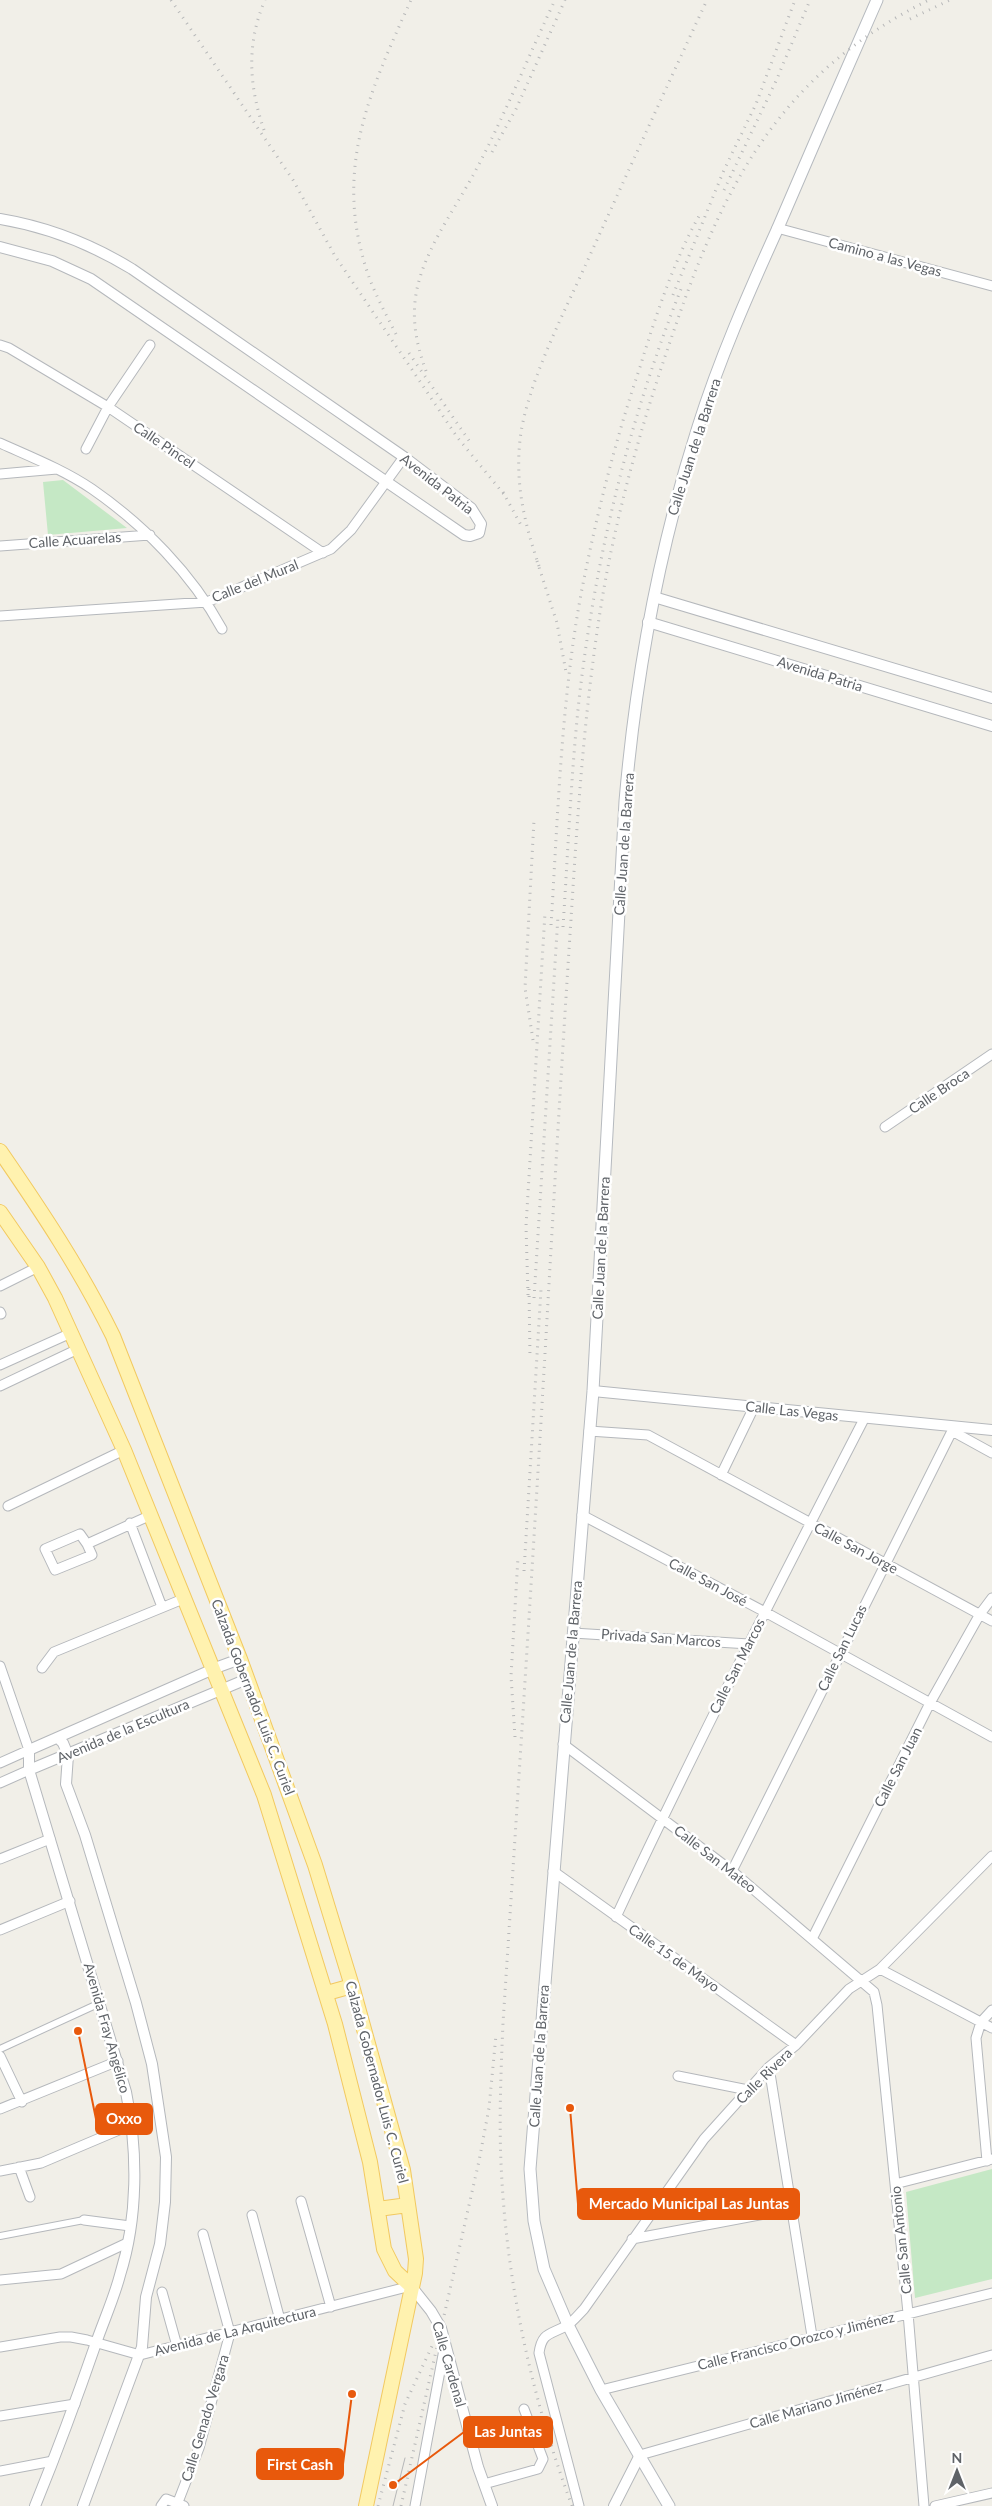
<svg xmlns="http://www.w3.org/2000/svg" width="992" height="2506" font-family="Lato,sans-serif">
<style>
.green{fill:#c5e8c5}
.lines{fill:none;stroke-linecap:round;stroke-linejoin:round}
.pedestrian-casing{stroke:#b5b8bc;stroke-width:8}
.minor-casing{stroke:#b5b8bc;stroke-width:11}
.tertiary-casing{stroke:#b5b8bc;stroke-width:12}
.secondary-casing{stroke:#b6babf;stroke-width:13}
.primary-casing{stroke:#f2c960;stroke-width:16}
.pedestrian{stroke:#fff;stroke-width:6}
.minor{stroke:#fff;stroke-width:9}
.tertiary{stroke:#fff;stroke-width:10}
.secondary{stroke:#fff;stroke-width:11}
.primary{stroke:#fff2af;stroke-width:14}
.tram{stroke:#b6b7b8;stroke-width:1}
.rail{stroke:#b6b7b8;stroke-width:3;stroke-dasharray:1 6;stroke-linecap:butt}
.labels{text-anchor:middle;stroke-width:5;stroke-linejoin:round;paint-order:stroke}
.street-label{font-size:14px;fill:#5f6368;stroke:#fff}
.leader{fill:none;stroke:#e8590c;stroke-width:2}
.callout-dot{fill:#e8590c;stroke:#fff;stroke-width:2}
.callout{fill:#e8590c;stroke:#e8590c;stroke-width:2}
.callout-label{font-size:15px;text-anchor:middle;font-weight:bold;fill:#fff}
</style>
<rect width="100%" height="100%" fill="#f1efe8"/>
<path class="green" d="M63,480l64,48 -79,7 -5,-53z
M992,2169v110l-77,19 -9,-106z"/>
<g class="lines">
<g class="pedestrian-casing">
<path id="pedestrian" d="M0,2049l100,-46
M0,2236l84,-16"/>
</g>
<g class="minor-casing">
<path id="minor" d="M777,228l215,58
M0,345l9,3 99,59 215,146
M0,443c31,14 64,27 92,46 52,36 100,85 130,140
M86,449l22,-42 42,-62
M0,474l57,-5
M0,546l150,-11
M0,616l207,-14 124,-53 20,-19 53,-73
M885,1127l107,-73
M0,1286l38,-19
M0,1312l1,2
M0,1365l71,-32
M0,1386l78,-37
M589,1431l59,4 344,186
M952,1431l40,22
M721,1475l33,-68
M8,1506l116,-56
M582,1515l183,97 227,125
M130,1523l32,84
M87,1544l5,11 -37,15 -10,-21 35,-15 7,10 64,-29
M573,1633l176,11
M0,1666l29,84 -29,13
M42,1668l12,-16 129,-53
M563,1744l169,127 142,121 3,13 31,308 16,193
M0,1783l29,-13
M0,1859l50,-20
M553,1871l243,174
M732,1871l220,-440 4,-4
M616,1917c78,-168 163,-333 248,-498
M0,1930l70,-29
M812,1939l118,-236 50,-89 12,-16
M880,1969l112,59
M0,2056l22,46
M769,2067l43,269
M678,2076l70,14
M0,2109l118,-48
M987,2161l-11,-123 5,-16 11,-12
M19,2167l11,30
M0,2171l41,-8 92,-39
M895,2184l97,-25
M301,2201l30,106
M252,2215l28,105
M84,2220l46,6
M632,2239l160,-30
M0,2280l61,-6 66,-31
M162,2292l15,54
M0,2347l60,-10h11l16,3 53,15 271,-69
M601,2390l391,-97
M0,2416l75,-12
M640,2455l352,-100
M0,2471l53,-10
M484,2484l54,-15 5,-10 -19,-50
M178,2502l21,-54 31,-115 -27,-99
M161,2506l5,-7 18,7
M415,2506l30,-162
M579,2506l-40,-153c3,-21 11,-18 27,-27 7,-4 12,-11 18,-17l120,-170 65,-72 27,-22 53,-56 31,-20 112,-113
M935,2506l57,-13"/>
</g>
<g class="tertiary-casing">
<path id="tertiary" d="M0,219c48,8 91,25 132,50l272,188 67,51 10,16 -2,9 -9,3 -6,-1 -373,-256 -39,-18 -52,-14
M654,597l338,101
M648,622l344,104
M593,1391l399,39
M58,1738l5,5 5,12 -2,29 19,51 51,168 16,61 14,93 -1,45 -5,42 -14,53 -4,50 -59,159
M29,1770l218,-91
M411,2286l20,25 10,17 37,139 14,39
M35,2506c22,-54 42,-108 61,-163 8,-23 18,-45 24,-68 18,-57 18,-124 6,-183l-97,-322v-20l189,-83 22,-8
M614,2506l26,-51"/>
</g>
<g class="secondary-casing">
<path id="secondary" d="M669,2506l-68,-116 -33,-65 -24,-56 -10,-48 -4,-52 63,-778 32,-590c11,-127 34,-252 73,-374 21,-67 50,-133 79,-197 33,-77 66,-153 100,-230"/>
</g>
<g class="primary-casing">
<path id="primary" d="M0,1151c42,61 80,118 113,185l127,323 75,206 37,121 51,184 13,89 -1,14 -49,233
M0,1212l38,55 17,31 69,152 140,345 71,229 35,138 14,87 11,22 16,15
M327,1993l25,-7
M378,2209l30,-4"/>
</g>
<use href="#pedestrian" class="pedestrian"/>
<use href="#minor" class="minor"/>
<use href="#tertiary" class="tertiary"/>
<use href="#secondary" class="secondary"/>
<use href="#primary" class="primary"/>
<path class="tram" d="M393,2506l12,-48"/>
<path class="rail" d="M171,0l122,180 42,76 86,127 36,54 50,61
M910,19l40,-19
M264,130c-15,-44 -18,-86 1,-130
M492,152l24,-43 49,-109
M724,190l52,-109 34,-81
M673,295l51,-125 32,-66 39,-104
M396,334c-11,-22 -23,-43 -30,-66 -32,-101 4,-177 45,-268
M409,353l61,89
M426,371c-10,-27 -15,-54 -9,-82 9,-43 41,-84 61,-123 28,-54 51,-111 77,-166
M503,492l19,35
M537,561l20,62 9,49
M539,566c-14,-41 -24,-81 -19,-126 6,-54 43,-125 66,-176 40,-88 80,-176 121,-264
M551,925c7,-110 10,-222 30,-331 15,-77 34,-153 59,-227 16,-52 33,-104 59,-151
M563,927c5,-76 8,-152 16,-227 16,-141 50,-280 102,-411
M533,1040l-8,-52 9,-168
M529,1289l1,68
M528,1295l-2,-69 19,-313
M534,1298l24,-382
M524,1571l17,-282
M515,1737l-4,-61 7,-119
M378,2506l27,-102 28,-60
M401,2506l78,-345 10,-53 7,-73
M572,2506c-41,-110 -66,-226 -71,-343 -2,-46 0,-93 2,-140 16,-246 32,-493 46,-739 7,-122 14,-243 22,-365 7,-111 14,-221 33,-331 15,-84 39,-168 67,-249 27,-80 59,-163 115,-229 39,-47 88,-83 143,-110"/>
</g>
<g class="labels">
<g class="street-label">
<text transform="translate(885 257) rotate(15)" y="5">Camino a las Vegas</text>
<text transform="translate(164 445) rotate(34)" y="5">Calle Pincel</text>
<text transform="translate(694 447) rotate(-72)" y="5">Calle Juan de la Barrera</text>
<text transform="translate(437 484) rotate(38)" y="5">Avenida Patria</text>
<text transform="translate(75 540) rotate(-4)" y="5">Calle Acuarelas</text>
<text transform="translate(255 581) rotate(-22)" y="5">Calle del Mural</text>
<text transform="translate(820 674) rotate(17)" y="5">Avenida Patria</text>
<text transform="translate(624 844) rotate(-86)" y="5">Calle Juan de la Barrera</text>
<text transform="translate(939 1091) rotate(-34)" y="5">Calle Broca</text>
<text transform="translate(601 1248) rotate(-87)" y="5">Calle Juan de la Barrera</text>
<text transform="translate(792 1411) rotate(6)" y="5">Calle Las Vegas</text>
<text transform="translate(856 1548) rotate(28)" y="5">Calle San Jorge</text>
<text transform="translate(708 1582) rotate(28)" y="5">Calle San José</text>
<text transform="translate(661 1638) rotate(4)" y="5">Privada San Marcos</text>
<text transform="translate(842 1648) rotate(-64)" y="5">Calle San Lucas</text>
<text transform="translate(571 1652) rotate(-85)" y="5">Calle Juan de la Barrera</text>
<text transform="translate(737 1666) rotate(-63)" y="5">Calle San Marcos</text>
<text transform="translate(253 1697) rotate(69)" y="5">Calzada Gobernador Luis C. Curiel</text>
<text transform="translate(123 1731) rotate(-23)" y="5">Avenida de la Escultura</text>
<text transform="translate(898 1767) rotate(-63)" y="5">Calle San Juan</text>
<text transform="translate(715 1859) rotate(38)" y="5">Calle San Mateo</text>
<text transform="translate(674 1958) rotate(35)" y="5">Calle 15 de Mayo</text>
<text transform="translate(107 2028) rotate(74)" y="5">Avenida Fray Angélico</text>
<text transform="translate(539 2056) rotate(-86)" y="5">Calle Juan de la Barrera</text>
<text transform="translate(764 2076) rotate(-45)" y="5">Calle Rivera</text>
<text transform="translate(377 2082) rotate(75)" y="5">Calzada Gobernador Luis C. Curiel</text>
<text transform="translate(901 2240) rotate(-96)" y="5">Calle San Antonio</text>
<text transform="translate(235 2331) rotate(-14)" y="5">Avenida de La Arquitectura</text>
<text transform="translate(796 2341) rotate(-14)" y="5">Calle Francisco Orozco y Jiménez</text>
<text transform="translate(449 2364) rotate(74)" y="5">Calle Cardenal</text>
<text transform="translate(816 2405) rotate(-16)" y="5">Calle Mariano Jiménez</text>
<text transform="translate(205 2418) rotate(-73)" y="5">Calle Genado Vergara</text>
</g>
</g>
<path class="leader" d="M78 2031L96 2119M570 2108L578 2204M393 2485L464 2432M352 2394L343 2464"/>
<g class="callout-dot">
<circle cx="78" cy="2031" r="5"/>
<circle cx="570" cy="2108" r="5"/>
<circle cx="393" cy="2485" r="5"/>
<circle cx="352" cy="2394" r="5"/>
</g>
<g class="callout">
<rect x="96" y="2104" width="56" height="30" rx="5"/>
<rect x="578" y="2189" width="221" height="30" rx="5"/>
<rect x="464" y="2417" width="88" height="30" rx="5"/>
<rect x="257" y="2449" width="86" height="30" rx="5"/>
</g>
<g class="callout-label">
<text x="124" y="2124">Oxxo</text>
<text x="689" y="2209">Mercado Municipal Las Juntas</text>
<text x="508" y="2437">Las Juntas</text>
<text x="300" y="2470">First Cash</text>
</g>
<g transform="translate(957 2471)" stroke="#ffffff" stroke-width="4" paint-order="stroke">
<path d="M0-4L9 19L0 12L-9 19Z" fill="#5f6368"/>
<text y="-8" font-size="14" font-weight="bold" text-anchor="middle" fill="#5f6368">N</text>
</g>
</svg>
